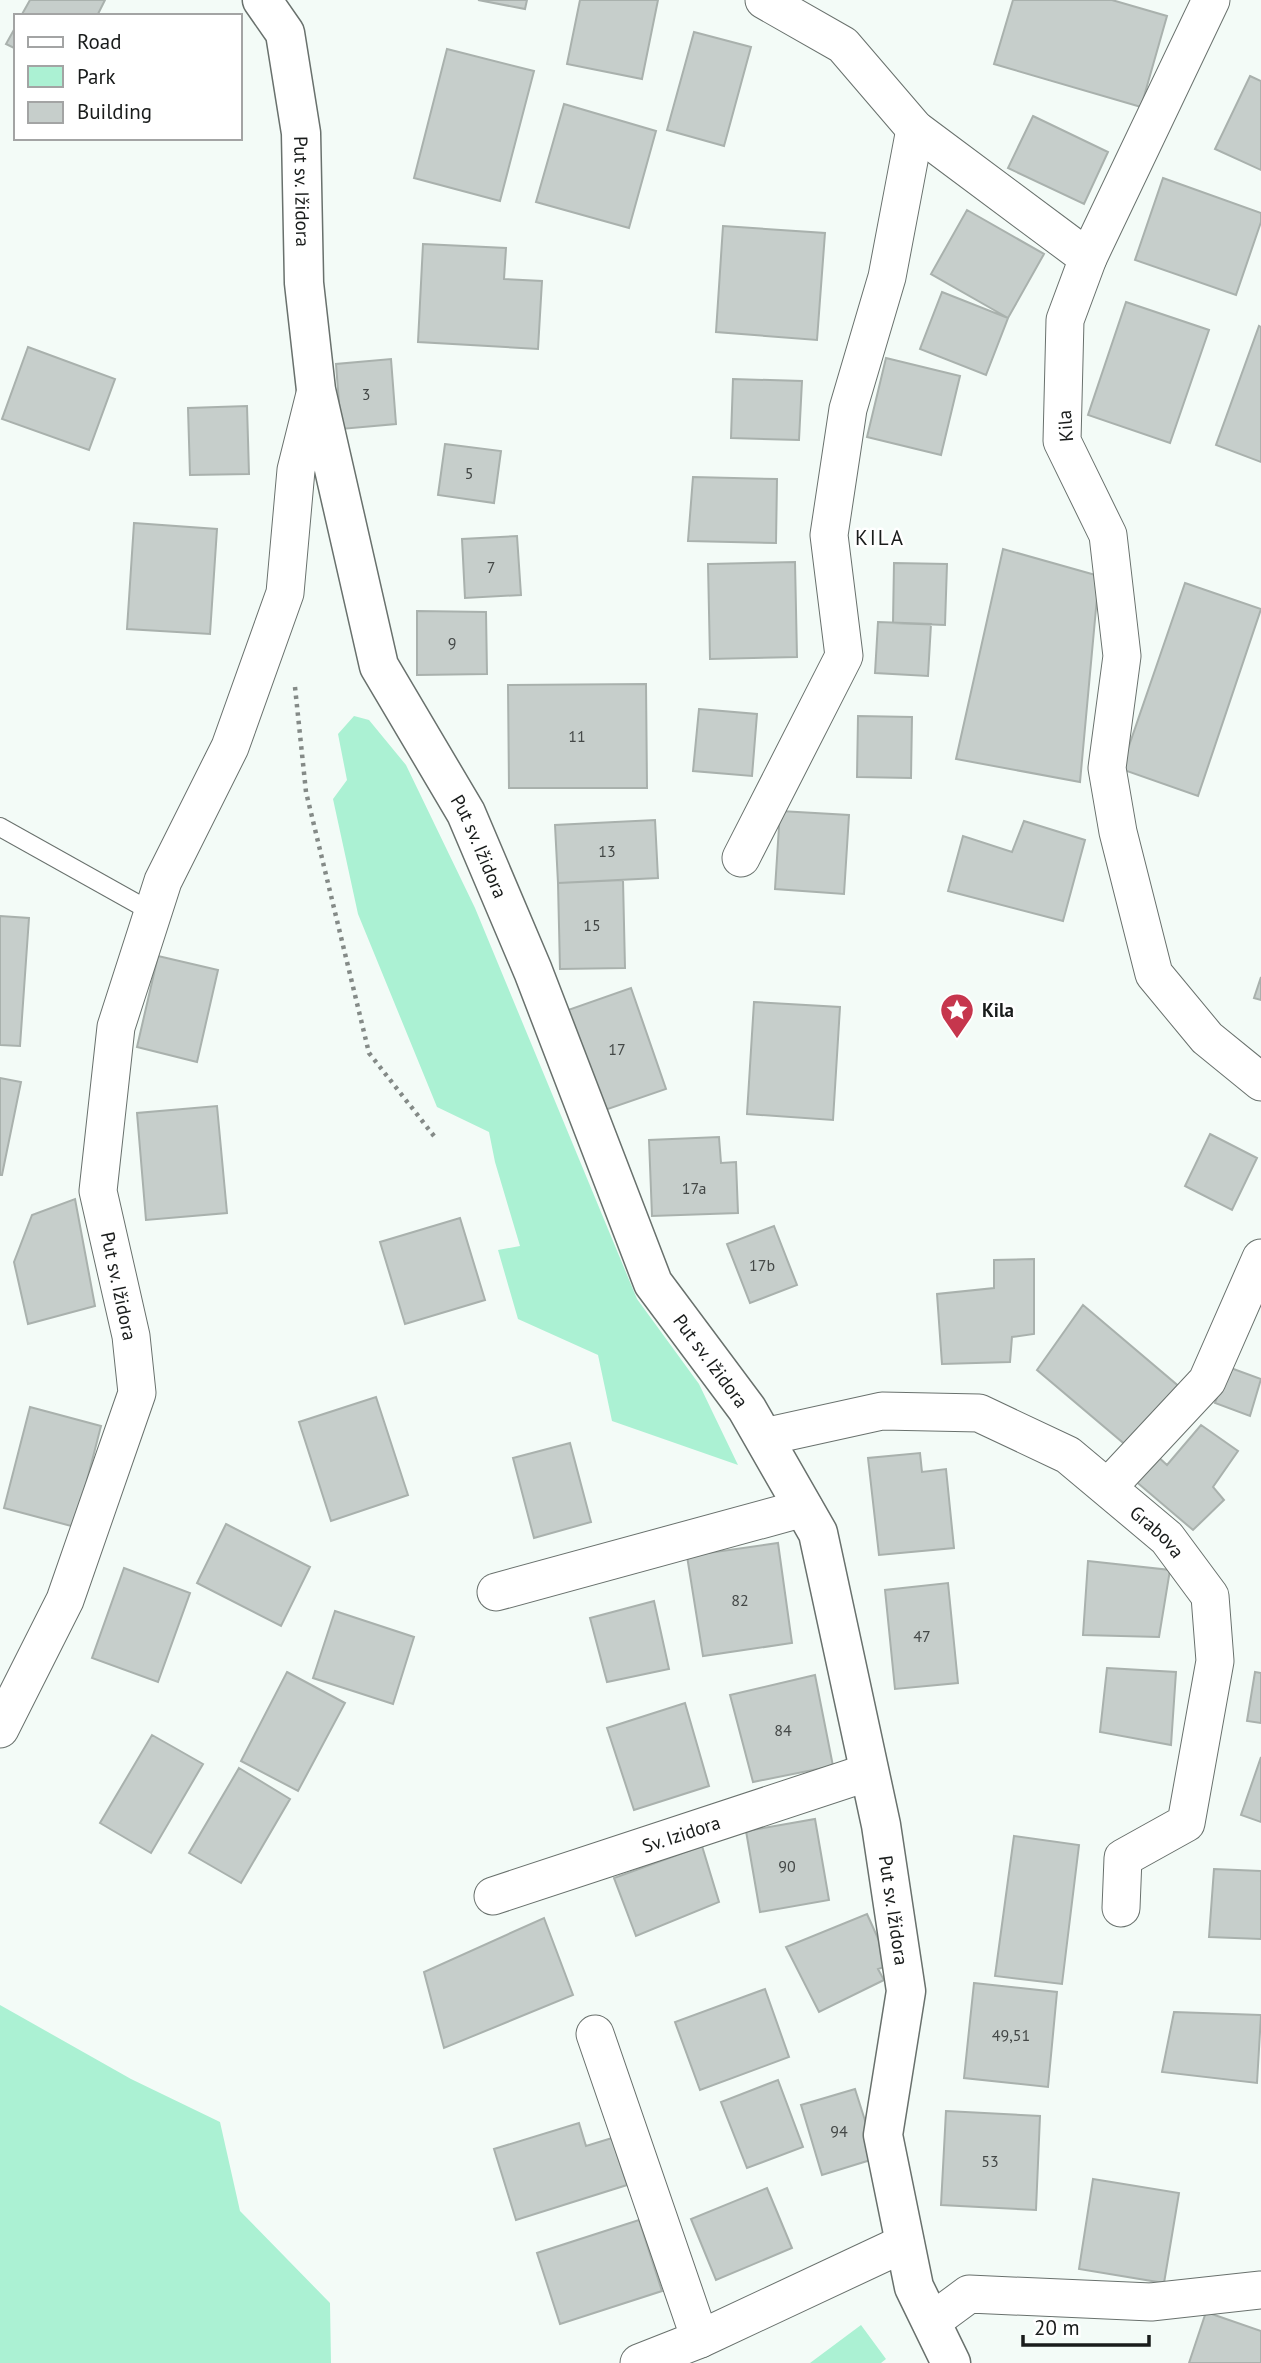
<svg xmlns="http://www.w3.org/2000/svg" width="1261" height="2363" font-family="'PT Sans',sans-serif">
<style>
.green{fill:#abf1d3}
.building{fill:#c6cecb;stroke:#a9b1ad;stroke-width:2}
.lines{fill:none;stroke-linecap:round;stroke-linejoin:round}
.service-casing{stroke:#69716d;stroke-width:20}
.minor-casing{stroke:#69716d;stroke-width:39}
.tertiary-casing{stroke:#69716d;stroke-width:41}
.path{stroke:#848a87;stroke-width:4.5;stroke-dasharray:3.5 5;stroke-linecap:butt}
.service{stroke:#fff;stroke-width:18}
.minor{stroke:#fff;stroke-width:37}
.tertiary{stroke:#fff;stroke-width:38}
.labels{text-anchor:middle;stroke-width:5;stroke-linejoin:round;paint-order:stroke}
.number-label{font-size:16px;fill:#444847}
.street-label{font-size:19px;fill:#191c1b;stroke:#fff}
.poi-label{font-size:19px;font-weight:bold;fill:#191c1b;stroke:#fff;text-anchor:start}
.neighbourhood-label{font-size:21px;letter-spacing:2px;fill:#191c1b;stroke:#fff}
</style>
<rect width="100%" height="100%" fill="#f3fbf7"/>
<path class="green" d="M354,716l15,4 37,45 69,143 162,391 62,85 39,81 -126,-44 -14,-66 -80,-36 -20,-69 22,-4 -25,-84 -6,-30 -52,-25 -79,-193 -25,-115 14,-19 -9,-46z
M0,2005l131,74 89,43 20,89 90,92 1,60h-331z
M861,2325l25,34 -5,4h-71z"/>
<path class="building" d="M30,0h75l-8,16h-76z
M478,0h49l-2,9z
M580,0h78l-16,79 -75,-15z
M1013,0h99l55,16 -26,91 -147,-43z
M16,26v23l-10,-5z
M694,32l57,15 -27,99 -57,-16z
M447,49l87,22 -34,130 -86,-23z
M1250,76l11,5v89l-46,-21z
M564,104l92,27 -27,97 -93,-26z
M1033,116l75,36 -24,52 -76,-36z
M1163,178l98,35v9l-25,73 -101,-35z
M967,210l77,44 -36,64 -77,-44z
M723,226l102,7 -8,107 -101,-8z
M423,244l83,4 -2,31 38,2 -4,68 -120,-7z
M942,292l66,26 -22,57 -66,-26z
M1126,302l83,28 -39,113 -82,-28z
M1259,326l2,1v135l-45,-17z
M28,347l87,32 -26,71 -87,-31z
M886,358l74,18 -19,79 -74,-18z
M391,359l5,65 -55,5 -5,-65z
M733,379l69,2 -3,59 -68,-2z
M247,406l2,68 -59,1 -2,-67z
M445,444l56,7 -7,52 -56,-8z
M693,477l84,2 -1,64 -88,-2z
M134,523l83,6 -7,105 -83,-5z
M517,536l4,59 -56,3 -3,-59z
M1003,549l96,27 -19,206 -124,-23z
M795,562l2,95 -87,2 -2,-95z
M894,563l53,1 -2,61 -52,-2z
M1185,583l76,26 -63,187 -77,-27z
M417,611l69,1 1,62 -70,1z
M878,622l53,2 -3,52 -53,-3z
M646,684l1,104h-138l-1,-103z
M699,709l58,5 -5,62 -59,-5z
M858,716l54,1 -1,61 -54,-1z
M780,811l69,4 -5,79 -69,-5z
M655,820l3,58 -100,5 -3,-58z
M1024,821l61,19 -22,81 -115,-30 15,-55 49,16z
M623,880l2,88 -65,1 -2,-86z
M0,916l29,2 -9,128 -20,-1z
M158,956l60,14 -21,92 -60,-15z
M1261,977v23l-7,-2z
M631,988l35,101 -64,22 -34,-101z
M754,1002l86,5 -7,113 -86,-6z
M0,1078l21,4 -19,93h-2z
M217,1106l10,107 -81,7 -9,-107z
M1210,1134l47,24 -25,52 -47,-24z
M719,1137l2,26 15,-1 2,51 -86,3 -3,-76z
M75,1199l20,107 -67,18 -14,-62 18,-47z
M460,1218l25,82 -80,24 -25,-82z
M774,1226l23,59 -47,18 -23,-59z
M1034,1259v75l-22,3 -2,25 -68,2 -5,-70 57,-6v-28z
M1083,1305l99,84 -48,63 -97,-82z
M1228,1367l33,12 -11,37 -35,-13z
M376,1397l32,98 -77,26 -32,-99z
M30,1407l71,19 -26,101 -71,-19z
M1201,1425l37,26 -25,36 11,13 -31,30 -60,-51 23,-24 11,10z
M570,1443l21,79 -57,16 -21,-80z
M920,1453l2,19 24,-3 8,79 -75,7 -11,-97z
M226,1524l84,43 -29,59 -84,-43z
M778,1543l14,100 -89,13 -16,-100z
M1088,1561l82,9 -11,67 -76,-2z
M124,1568l66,25 -32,89 -66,-24z
M948,1583l10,100 -63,6 -10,-99z
M654,1601l15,68 -62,13 -17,-64z
M335,1611l79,26 -21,67 -80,-26z
M1107,1668l69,4 -5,73 -71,-13z
M287,1672l58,31 -47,88 -57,-30z
M1255,1672l6,1v50l-14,-2z
M815,1675l18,91 -80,16 -23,-87z
M685,1703l24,83 -75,24 -27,-82z
M152,1735l51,29 -52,89 -51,-30z
M1261,1757v65l-20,-7z
M239,1768l51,31 -49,84 -52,-30z
M815,1819l14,81 -69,12 -14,-81z
M1014,1836l65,9 -17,139 -67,-8z
M702,1846l17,56 -83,34 -22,-58z
M1214,1869l47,2v68l-52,-2z
M867,1914l23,51 -12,4 6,11 -65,32 -33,-65z
M544,1918l29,77 -129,53 -20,-76z
M974,1983l83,9 -9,95 -84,-9z
M765,1989l24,68 -89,33 -25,-68z
M1174,2012l87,3 -4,68 -95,-11z
M778,2080l25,67 -56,21 -26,-66z
M855,2089l22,69 -55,17 -21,-70z
M946,2111l94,5 -4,94 -95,-5z
M579,2123l7,23 26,-8 15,47 -111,35 -22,-71z
M1093,2179l86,14 -15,90 -85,-14z
M767,2188l25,60 -76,32 -25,-61z
M639,2220l23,71 -102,33 -23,-71z
M1206,2312l55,19v32h-72z"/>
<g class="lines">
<g class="service-casing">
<path id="service" d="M0,827l152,85"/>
</g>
<g class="minor-casing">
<g id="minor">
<path d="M764,0l79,45 72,84 173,129 -23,62 -3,121 46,94 14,121 -15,112 11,64 36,142 53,64 54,44"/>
<path d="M1088,258l123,-258"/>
<path d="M741,858l103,-202 -15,-121 19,-126 39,-132 28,-148"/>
<path id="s1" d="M764,1437l118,-26 97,2 89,42 99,83 43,58 5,65 -29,162 -63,35 -2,50"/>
<path d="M1109,1486l98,-105 54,-123"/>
<path d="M496,1592l308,-84"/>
<path d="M0,1729l65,-129 72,-207 -6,-57 -33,-145 18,-164 47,-146 67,-134 55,-154 11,-123 20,-80"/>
<path id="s2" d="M493,1896l376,-124"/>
<path d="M595,2034l105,305"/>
<path d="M931,2322l38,-28 182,8 110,-12"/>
<path d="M639,2363l61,-24 205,-96"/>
</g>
</g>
<g class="tertiary-casing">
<g id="tertiary">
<path id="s3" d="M262,0l23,33 16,100 3,150 12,107 63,276 87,147 67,158 120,312 94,126 71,124 63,292 25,166 -23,144 31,152 37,76"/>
</g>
</g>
<path class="path" d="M295,687l11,105 63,261 65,83"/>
<use href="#service" class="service"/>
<use href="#minor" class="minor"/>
<use href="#tertiary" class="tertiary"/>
</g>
<defs>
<g id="sight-pin" transform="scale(1.75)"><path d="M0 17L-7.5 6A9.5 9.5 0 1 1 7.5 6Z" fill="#c6364d" stroke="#fff"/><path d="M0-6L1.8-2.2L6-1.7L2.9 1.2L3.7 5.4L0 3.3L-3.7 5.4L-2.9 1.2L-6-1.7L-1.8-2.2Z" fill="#fff"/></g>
</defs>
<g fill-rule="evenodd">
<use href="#sight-pin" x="957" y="1010"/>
</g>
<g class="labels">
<g class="number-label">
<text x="366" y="400">3</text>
<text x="469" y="479">5</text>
<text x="491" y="573">7</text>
<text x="452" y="649">9</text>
<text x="577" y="742">11</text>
<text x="607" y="857">13</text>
<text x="592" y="931">15</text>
<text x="617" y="1055">17</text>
<text x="694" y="1194">17a</text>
<text x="762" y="1271">17b</text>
<text x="740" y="1606">82</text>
<text x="922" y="1642">47</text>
<text x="783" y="1736">84</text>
<text x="787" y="1872">90</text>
<text x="1011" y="2041">49,51</text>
<text x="839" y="2137">94</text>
<text x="990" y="2167">53</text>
</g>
<g class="street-label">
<text dy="7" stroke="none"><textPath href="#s3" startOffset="200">Put sv. Ižidora</textPath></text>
<text transform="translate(1065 426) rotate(-95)" y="7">Kila</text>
<text dy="7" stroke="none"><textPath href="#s3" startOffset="889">Put sv. Ižidora</textPath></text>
<text transform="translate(119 1286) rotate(78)" y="7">Put sv. Ižidora</text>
<text dy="7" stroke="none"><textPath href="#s3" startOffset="1456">Put sv. Ižidora</textPath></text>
<text dy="7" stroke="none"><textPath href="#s1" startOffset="434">Grabova</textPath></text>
<text dy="7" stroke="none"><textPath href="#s2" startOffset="198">Sv. Izidora</textPath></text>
<text dy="7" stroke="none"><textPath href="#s3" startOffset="2044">Put sv. Ižidora</textPath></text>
</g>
<g class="poi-label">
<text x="982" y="1017">Kila</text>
</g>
<g class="neighbourhood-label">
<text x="880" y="545">KILA</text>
</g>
</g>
<rect x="14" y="14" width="228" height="126" fill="#ffffff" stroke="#a3a4a4" stroke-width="2"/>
<rect x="28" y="37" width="35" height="10" fill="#ffffff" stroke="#a3a4a4" stroke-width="2"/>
<text x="77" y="49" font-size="21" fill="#191c1b">Road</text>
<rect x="28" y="66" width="35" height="21" fill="#abf1d3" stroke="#a3a4a4" stroke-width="2"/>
<text x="77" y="84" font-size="21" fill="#191c1b">Park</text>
<rect x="28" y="102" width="35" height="21" fill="#c6cecb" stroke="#a3a4a4" stroke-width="2"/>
<text x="77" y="119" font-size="21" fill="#191c1b">Building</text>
<path d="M1023 2335v10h126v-10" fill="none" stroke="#191c1b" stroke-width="3.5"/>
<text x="1034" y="2335" font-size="21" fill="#191c1b" stroke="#ffffff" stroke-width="5" paint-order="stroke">20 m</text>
</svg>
